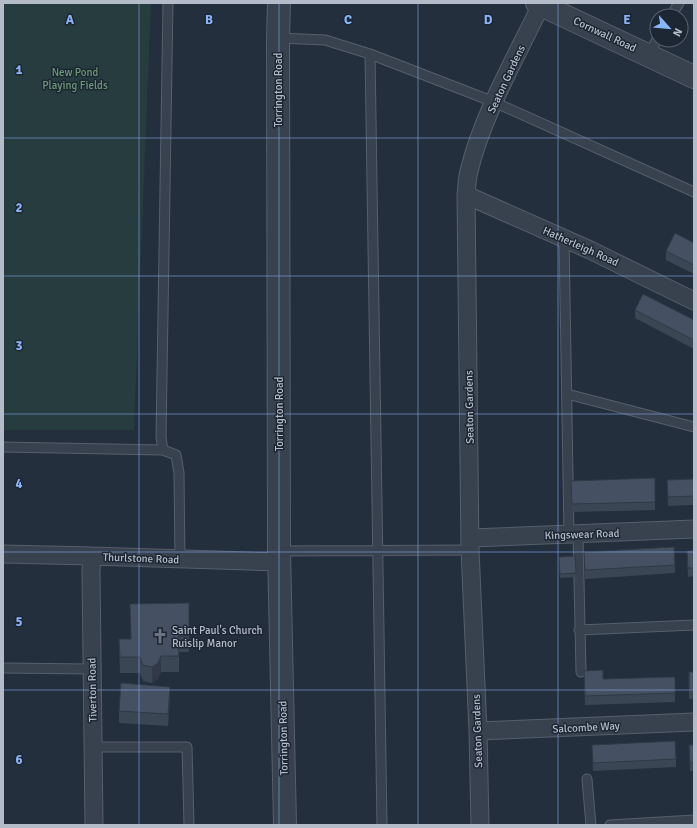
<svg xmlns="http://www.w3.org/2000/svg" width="697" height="828" font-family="Signika,sans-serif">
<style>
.green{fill:#263c3f}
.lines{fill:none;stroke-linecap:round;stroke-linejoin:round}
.service-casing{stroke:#565f6c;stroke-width:11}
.minor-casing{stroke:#565f6c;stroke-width:19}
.tertiary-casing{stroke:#565f6c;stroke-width:24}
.service{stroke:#38414e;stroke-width:9}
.minor{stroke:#38414e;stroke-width:17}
.tertiary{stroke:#38414e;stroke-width:22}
.wall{fill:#3b4654}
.shaded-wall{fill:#303945}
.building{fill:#455162;stroke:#303945}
.grid{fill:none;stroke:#8ab4f8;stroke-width:1;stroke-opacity:0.55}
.labels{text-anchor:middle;stroke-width:3;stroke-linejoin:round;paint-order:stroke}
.street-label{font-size:11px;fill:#b4bcc9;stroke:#1d2633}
.park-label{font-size:11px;fill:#6b9a76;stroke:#1d2633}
.poi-label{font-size:11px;fill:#b4bcc9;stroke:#1d2633;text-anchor:start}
.grid-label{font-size:13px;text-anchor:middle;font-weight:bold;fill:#8ab4f8;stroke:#1d2633;stroke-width:3;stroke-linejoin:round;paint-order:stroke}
</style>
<rect width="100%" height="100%" fill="#242f3e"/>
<path class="green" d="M3,3h148l-17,427h-131z"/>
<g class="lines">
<g class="service-casing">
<path id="service" d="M168,3l-7,434 2,13 13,5 3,18 1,86
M671,16l8,-13
M278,38l47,2 45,14 124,48 200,90
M370,54l12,771
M649,55l8,-16
M564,238l5,297
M567,394l127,33
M3,447l160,3
M578,534l3,138
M279,551l191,-1
M579,630l115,-5
M3,668l89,1
M93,746l10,1h84l2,78
M587,779l4,46
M610,825l84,-5"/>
</g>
<g class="minor-casing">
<path id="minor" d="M466,195l124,55 104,51
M471,538l223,-9
M3,554l89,2 188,6
M92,556l-1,16 3,253
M478,731l216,-9
M480,825l-2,-94 -8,-181 -4,-355c1,-8 1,-17 3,-24 14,-57 47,-114 72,-166"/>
</g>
<g class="tertiary-casing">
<path id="tertiary" d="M279,3l-1,35 1,513 6,274
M537,3l157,74"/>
</g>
<use href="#service" class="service"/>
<use href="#minor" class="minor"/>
<use href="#tertiary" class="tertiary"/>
</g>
<path class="wall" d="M694,243v31l-28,-14v-9z
M635,310l59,10v29l-59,-31z
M655,478v32l-83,2 -1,-31z
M694,479v26l-26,1 -1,-26z
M694,550v26l-6,1 -1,-26z
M584,552l91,13v8l-90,6z
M559,557l17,16v4l-16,1z
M189,603v49h-10v20h-18l-3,7 -6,4 -9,-2 -3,-8h-20l-1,-34h11z
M584,671l19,8 72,-2v25l-90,3z
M689,672h5v27h-5z
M170,699l-2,27 -49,-3v-12z
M592,745l84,14v8l-83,4z
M689,745h5v26h-4z"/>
<path class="shaded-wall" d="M161,656v16l-3,7 -6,4v-16z
M170,687v12l-2,27v-12z"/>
<path class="building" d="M675,233l19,10v22l-28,-14z
M643,294l51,26v20l-59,-30z
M655,478v24l-83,2 -1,-23z
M694,479v17l-26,1 -1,-17z
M674,547l1,18 -90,5 -1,-18z
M694,550v18h-6l-1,-17z
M575,556l1,17 -16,1 -1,-17z
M189,603v33h-11l1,20h-18l-3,7 -6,4 -9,-2 -3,-8h-20l-1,-18h12l-1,-35z
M603,670v9l72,-2v16l-90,3 -1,-25z
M689,672h5v18h-5z
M121,683l49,4 -2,27 -49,-3z
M675,741l1,18 -83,4 -1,-18z
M689,745h5v17l-4,1z"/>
<path class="grid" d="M139,3v822M279,3v822M418,3v822M558,3v822M3,138h691M3,276h691M3,414h691M3,552h691M3,690h691"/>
<defs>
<g id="church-bare" transform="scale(1.2)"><path d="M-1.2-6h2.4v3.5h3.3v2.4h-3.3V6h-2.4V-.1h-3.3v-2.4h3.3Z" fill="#6b7280" stroke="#1d2633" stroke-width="2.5" paint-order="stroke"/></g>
</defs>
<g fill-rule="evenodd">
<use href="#church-bare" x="160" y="636"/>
</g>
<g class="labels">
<g class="street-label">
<text transform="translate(605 34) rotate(25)" y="4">Cornwall Road</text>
<text transform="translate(506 79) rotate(-65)" y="4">Seaton Gardens</text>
<text transform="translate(278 90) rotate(-90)" y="4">Torrington Road</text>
<text transform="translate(581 246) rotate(24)" y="4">Hatherleigh Road</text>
<text transform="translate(469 407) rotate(-91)" y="4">Seaton Gardens</text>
<text transform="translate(279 414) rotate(-90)" y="4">Torrington Road</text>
<text transform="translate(582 534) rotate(-2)" y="4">Kingswear Road</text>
<text transform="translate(141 558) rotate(2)" y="4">Thurlstone Road</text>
<text transform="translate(92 690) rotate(-91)" y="4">Tiverton Road</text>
<text transform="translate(586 727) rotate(-3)" y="4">Salcombe Way</text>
<text transform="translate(477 731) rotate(-92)" y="4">Seaton Gardens</text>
<text transform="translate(283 738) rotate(-91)" y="4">Torrington Road</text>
</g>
<g class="park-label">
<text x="75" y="76">New Pond<tspan x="75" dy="13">Playing Fields</tspan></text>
</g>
<g class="poi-label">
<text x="172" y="634">Saint Paul's Church<tspan x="172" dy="13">Ruislip Manor</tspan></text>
</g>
</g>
<g class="grid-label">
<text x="70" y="24">A</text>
<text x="209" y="24">B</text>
<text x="348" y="24">C</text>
<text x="488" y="24">D</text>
<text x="627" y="24">E</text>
<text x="19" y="74">1</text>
<text x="19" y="212">2</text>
<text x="19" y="350">3</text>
<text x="19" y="488">4</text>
<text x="19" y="626">5</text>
<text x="19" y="764">6</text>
</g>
<rect width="697" height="828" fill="none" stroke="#b4bcc9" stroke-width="8"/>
<g transform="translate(669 28) rotate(117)"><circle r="19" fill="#1d2633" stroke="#59626f"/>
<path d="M0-3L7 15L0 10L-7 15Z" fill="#8ab4f8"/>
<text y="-6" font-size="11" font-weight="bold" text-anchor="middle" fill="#b4bcc9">N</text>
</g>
</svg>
